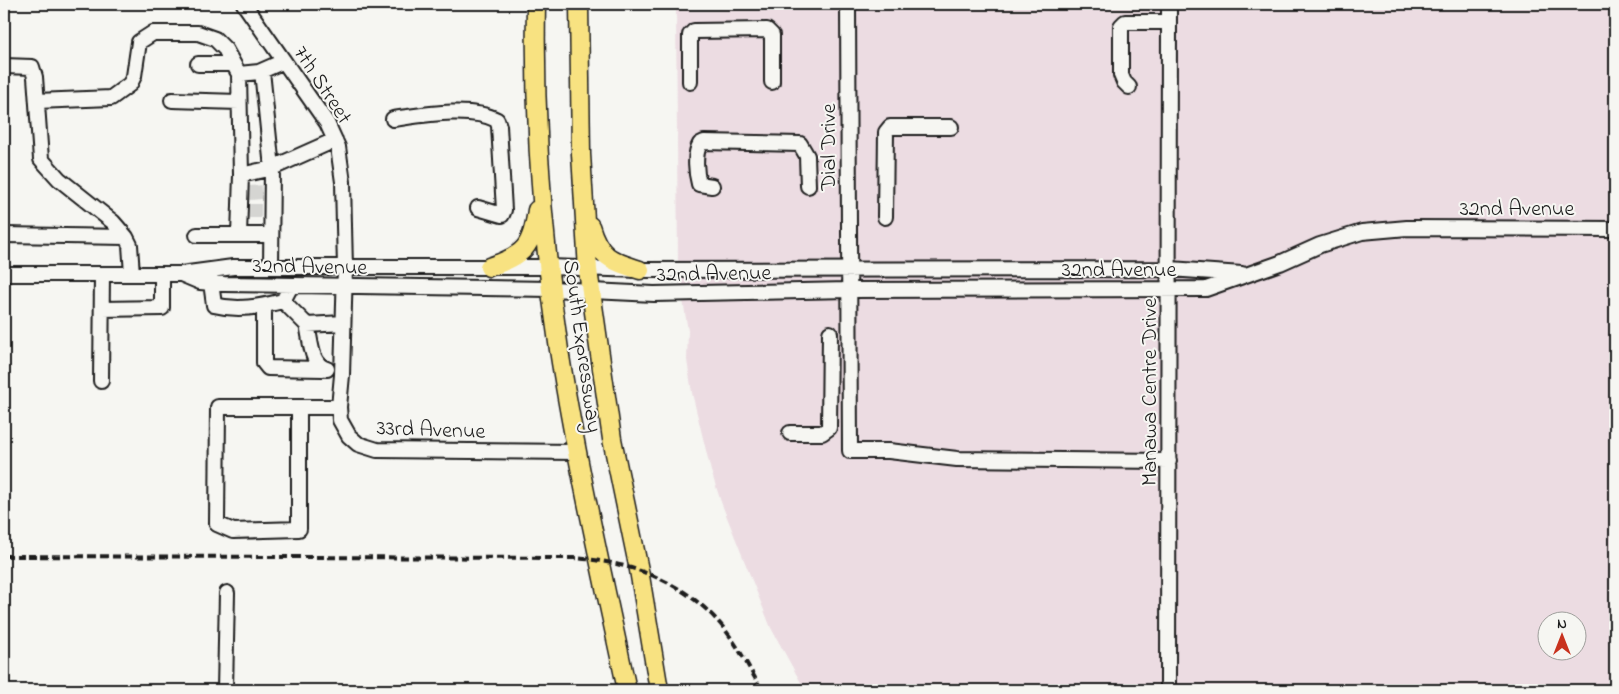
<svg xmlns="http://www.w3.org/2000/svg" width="1619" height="694" font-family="'Indie Flower',sans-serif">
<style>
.built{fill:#ecdce2;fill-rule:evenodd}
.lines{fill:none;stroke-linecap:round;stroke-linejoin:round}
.minor-tunnel{stroke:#d5d5d2;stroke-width:14;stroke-dasharray:14 7;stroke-linecap:butt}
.minor-casing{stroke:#1c1c1c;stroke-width:18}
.major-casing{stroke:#1c1c1c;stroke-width:21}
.minor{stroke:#f6f6f2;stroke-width:14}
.major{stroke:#f8e281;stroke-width:18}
.rail{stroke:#1c1c1c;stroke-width:4;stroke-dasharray:8 4;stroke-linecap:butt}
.labels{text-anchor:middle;stroke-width:4;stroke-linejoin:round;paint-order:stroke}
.street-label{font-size:22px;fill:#1c1c1c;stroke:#f6f6f2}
</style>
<rect width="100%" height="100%" fill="#f6f6f2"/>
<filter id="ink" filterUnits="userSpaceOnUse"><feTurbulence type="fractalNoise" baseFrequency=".02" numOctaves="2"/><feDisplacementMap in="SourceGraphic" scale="10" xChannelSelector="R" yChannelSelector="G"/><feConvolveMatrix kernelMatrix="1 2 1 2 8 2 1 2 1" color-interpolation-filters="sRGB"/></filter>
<g filter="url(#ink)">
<path class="built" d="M676,4h939v686h-810l-34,-62 -50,-126 -10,-31 -19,-78 -5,-33 1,-29 -10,-61zM1546,622h30v30h-30z"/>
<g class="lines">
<path class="minor-tunnel" d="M248,193l16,-1
M247,211h17"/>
<g class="minor-casing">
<path id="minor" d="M244,4l83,119 11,24 5,35 2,86 -3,107 -3,32 1,13 9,16 9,8 19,6 200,2
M848,4l2,447h39l68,8 212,2
M198,64h35
M4,66l28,1 3,10 6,82 18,20 54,43 13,15 4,8 2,29
M262,71l10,97 -1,99
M239,74l20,-2 25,-11
M690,82v-47l4,-4 73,-1 5,5v47
M1129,87l-5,-5 -3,-7v-49l4,-4h44
M172,100l67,2
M37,101l74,-3 19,-14 4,-8 5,-34 14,-9h45l17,6 10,10 14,25 2,101
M393,119c29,-4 78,-13 104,1l2,6 5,84 -2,5 -24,-7
M712,186l-13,-2c-3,-11 -5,-30 1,-40l4,-2 96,2 7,12 1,30
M885,217l1,-85 4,-5h61
M4,235l122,2
M197,235h74
M239,235l2,-60 31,-7 63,-28
M4,274h177l52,-7h316l91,3 530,-1 72,5
M181,274l19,8 24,2 327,5 103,5 194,-4 358,-1 74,-26 40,-18 42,-13 45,-4 208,1
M210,275l4,30c24,6 45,2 69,-4l8,-15
M283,301l24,24 36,-2
M264,306v57l4,5 55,1
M102,309l60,-1v-34
M307,325c4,14 3,40 20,44
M101,381l1,-107
M299,407v122l-66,2 -16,-7 1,-117h121
M790,433h32l7,-5 1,-95
M225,690l2,-97
M1168,690l1,-686"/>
</g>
<g class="major-casing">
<path id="major" d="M536,4c-2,115 6,232 23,346 18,114 44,227 68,340
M579,4l2,150 7,116 24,169 27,131 20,120
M590,226c9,31 21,35 50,44
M489,267c36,-12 43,-20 48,-57"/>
</g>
<use href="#minor" class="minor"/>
<use href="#major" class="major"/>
<path class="rail" d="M4,556l570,2c59,4 115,25 152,73 14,18 24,39 36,59"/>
</g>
</g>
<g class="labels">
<g class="street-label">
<text transform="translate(324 84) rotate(57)" y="8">7th Street</text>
<text transform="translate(827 147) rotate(-90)" y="8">Dial Drive</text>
<text x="1517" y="215">32nd Avenue</text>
<text transform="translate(310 265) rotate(1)" y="8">32nd Avenue</text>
<text x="1119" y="276">32nd Avenue</text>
<text transform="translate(714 272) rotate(-1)" y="8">32nd Avenue</text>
<text transform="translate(584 346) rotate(82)" y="8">South Expressway</text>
<text transform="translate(1148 392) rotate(-90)" y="8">Manawa Centre Drive</text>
<text transform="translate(431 428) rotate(2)" y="8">33rd Avenue</text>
</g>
</g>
<rect width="1619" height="694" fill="none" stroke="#f6f6f2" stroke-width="20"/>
<rect x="10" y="10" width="1599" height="674" fill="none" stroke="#1c1c1c" stroke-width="2" filter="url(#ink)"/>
<g transform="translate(1562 636)"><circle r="24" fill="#f6f6f2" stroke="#9f9f9c"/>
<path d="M0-4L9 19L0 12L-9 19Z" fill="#c8321e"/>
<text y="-8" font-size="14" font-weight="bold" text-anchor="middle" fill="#1c1c1c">N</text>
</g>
</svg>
